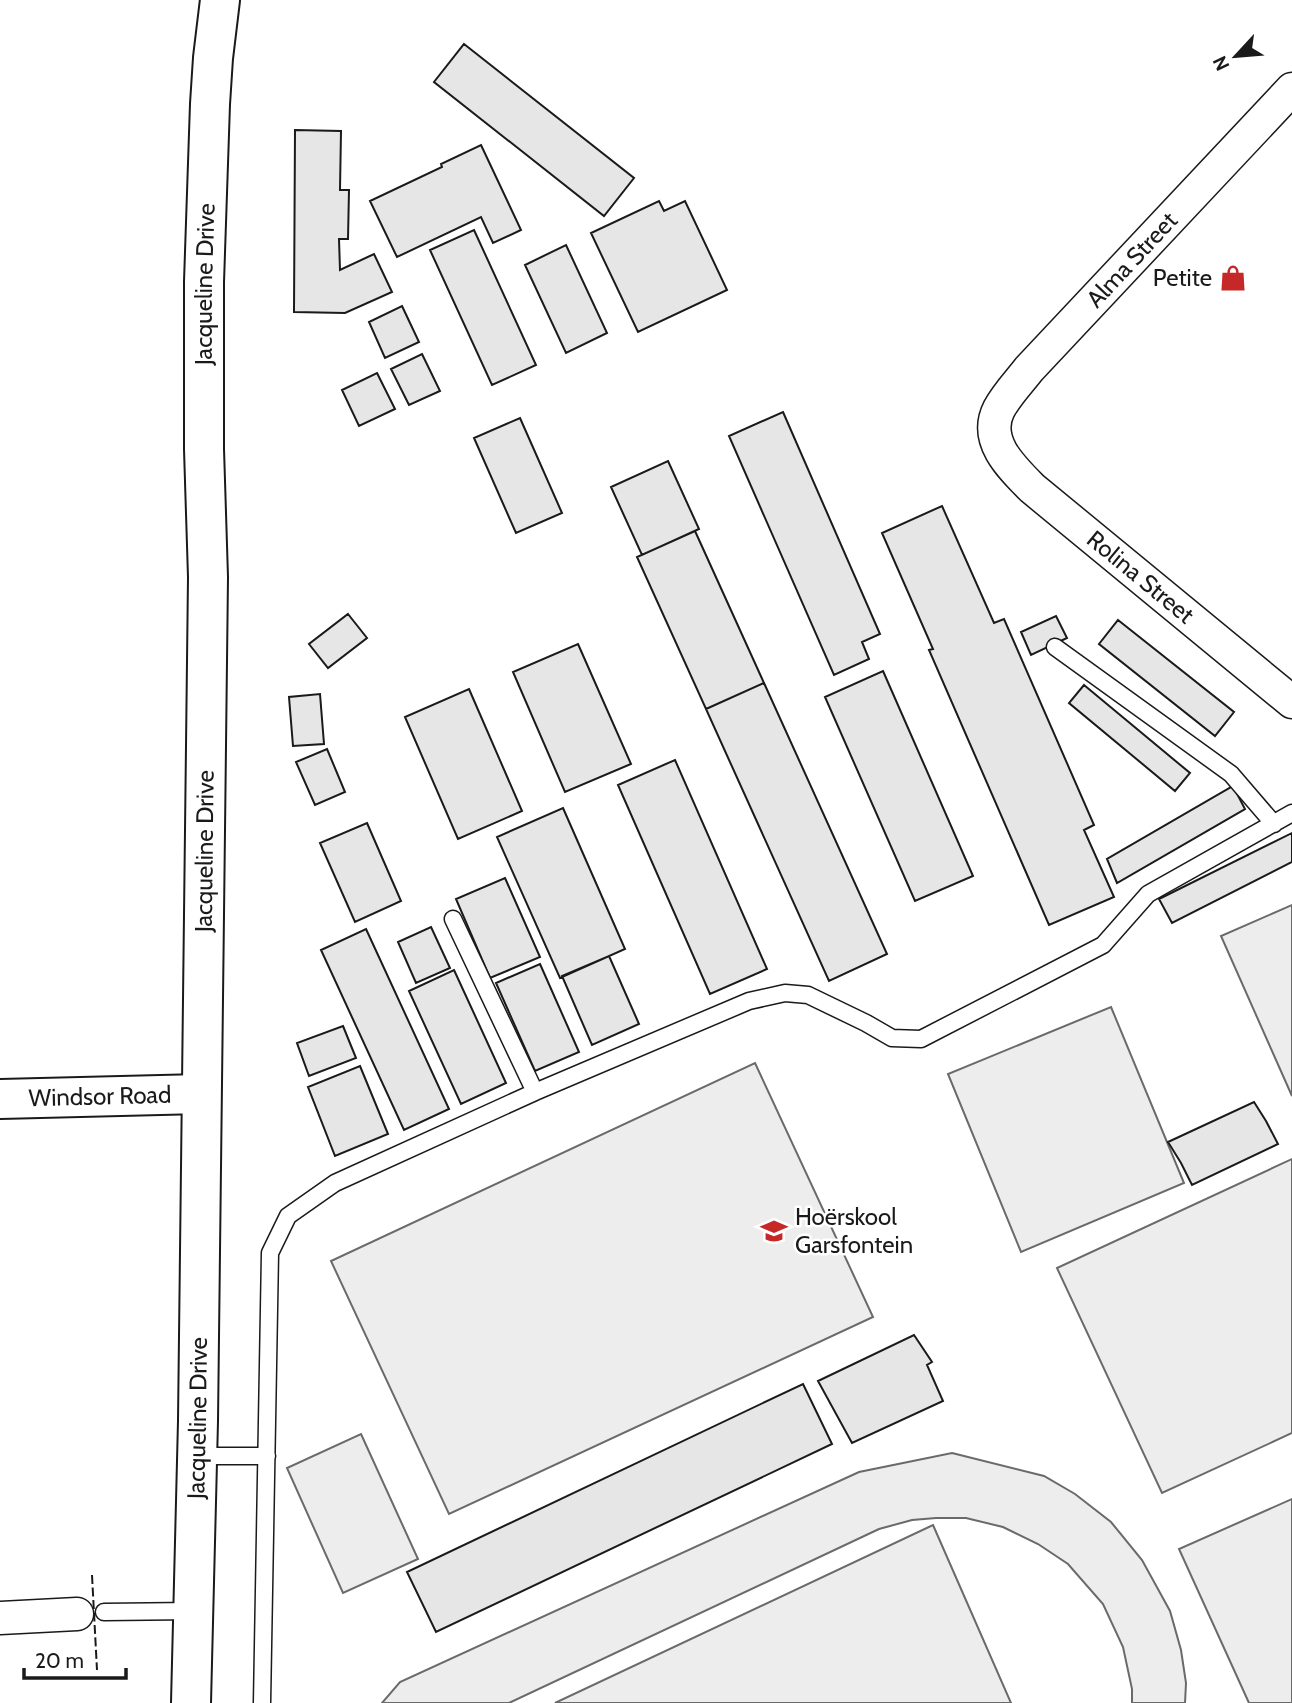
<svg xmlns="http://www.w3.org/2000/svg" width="1292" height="1703" font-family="Cabin,sans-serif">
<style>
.built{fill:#ededed;stroke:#6a6a6a;stroke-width:2}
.building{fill:#e6e6e6;stroke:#1a1a1a;stroke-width:2}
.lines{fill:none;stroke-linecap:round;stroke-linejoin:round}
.service-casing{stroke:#1a1a1a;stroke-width:19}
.minor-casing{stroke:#1a1a1a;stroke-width:35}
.tertiary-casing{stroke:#1a1a1a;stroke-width:42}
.service{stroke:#fff;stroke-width:16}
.minor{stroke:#fff;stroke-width:32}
.tertiary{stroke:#fff;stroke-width:38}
.fence{stroke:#1a1a1a;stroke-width:2;stroke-dasharray:9 3.5;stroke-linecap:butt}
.labels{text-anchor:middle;stroke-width:5;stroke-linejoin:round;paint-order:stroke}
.street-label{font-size:24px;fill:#1a1a1a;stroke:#fff}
.poi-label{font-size:24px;fill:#1a1a1a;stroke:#fff;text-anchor:end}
</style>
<rect width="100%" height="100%" fill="#fff"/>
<path class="built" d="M1292,905v191l-71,-160z
M1111,1007l73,176 -163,69 -73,-178z
M755,1063l118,254 -424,197 -118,-253z
M1292,1159v274l-130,60 -105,-225z
M361,1434l57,125 -75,34 -56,-125z
M952,1453l92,23 31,18 36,28 31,38 28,51 11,39 5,33 -1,20h-53v-14l-9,-42 -20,-43 -35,-40 -30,-20 -35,-17 -37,-9h-30l-24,2 -33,9 -370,174h-127l18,-21 459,-210z
M1292,1499v204h-43l-70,-154z
M933,1525l78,178h-456z"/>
<path class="building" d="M464,44l170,134 -30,38 -170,-134z
M295,130l46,1 -1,59h9l-1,49h-9l1,31 34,-16 18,38 -47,21 -51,-1z
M481,145l40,85 -28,13 -12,-26 -84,40 -27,-56 72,-34 -1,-3z
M659,201l5,10 21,-10 42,89 -89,42 -47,-99z
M474,230l62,135 -44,20 -62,-135z
M566,245l41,88 -41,20 -41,-88z
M402,306l17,36 -34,16 -16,-36z
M422,354l18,37 -31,14 -18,-36z
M377,373l18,36 -36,17 -17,-36z
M783,412l97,222 -18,8 7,17 -35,16 -105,-239z
M520,418l42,95 -46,20 -42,-95z
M668,461l31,68 -57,26 -31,-68z
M942,506l52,117 10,-4 90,206 -10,5 30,67 -65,28 -120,-275 4,-1 -51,-116z
M695,531l69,152 -58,26 -69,-152z
M348,614l19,24 -39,30 -19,-24z
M1056,616l11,22 -36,17 -10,-23z
M1118,620l116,92 -19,24 -116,-92z
M578,644l53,120 -66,28 -52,-120z
M883,671l90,205 -58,25 -90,-204z
M764,683l123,271 -58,27 -123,-272z
M1084,685l106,88 -15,18 -106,-88z
M469,689l53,122 -64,28 -53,-122z
M320,694l4,50 -31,2 -4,-49z
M327,749l18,43 -30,13 -19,-43z
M675,760l92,209 -57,25 -92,-209z
M1233,786l12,23 -128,74 -10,-24z
M563,808l62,141 -65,29 -63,-141z
M367,823l34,78 -46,21 -35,-79z
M1292,833v29l-120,61 -13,-24z
M505,878l35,79 -50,21 -34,-79z
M431,927l19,41 -34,15 -18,-41z
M366,929l83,180 -45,21 -83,-180z
M609,956l30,68 -47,21 -30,-69z
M540,964l39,88 -44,19 -39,-88z
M454,970l52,113 -45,21 -52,-113z
M343,1026l13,32 -47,18 -12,-33z
M360,1066l28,68 -53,22 -27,-69z
M1254,1102l12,19 12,23 -86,41 -11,-22 -13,-21z
M914,1335l18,27 -5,3 16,36 -91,42 -34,-62z
M803,1384l29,60 -396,188 -29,-60z"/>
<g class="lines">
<g class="service-casing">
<path id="service" d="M1055,647l176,127 43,50
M453,919l82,173
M197,1456h70
M104,1612l89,-1
M262,1703l8,-450 18,-37 47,-33 200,-91 214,-91 36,-8 23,2 58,28 26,15 29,1 182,-94 45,-51 144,-81"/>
</g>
<g class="minor-casing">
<g id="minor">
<path id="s1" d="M1292,89l-263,280c-10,13 -22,25 -30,40 -16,31 12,58 33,79l260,214"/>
<path d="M0,1618l77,-4"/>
</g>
</g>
<g class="tertiary-casing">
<g id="tertiary">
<path id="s2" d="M0,1099l201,-5"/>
<path id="s3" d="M191,1703l7,-282 10,-844 -4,-128v-167l6,-178 3,-46 7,-58"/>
</g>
</g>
<use href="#service" class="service"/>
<use href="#minor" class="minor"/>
<use href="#tertiary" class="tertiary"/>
<path class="fence" d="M92,1575l5,95"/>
</g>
<defs>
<g id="shop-bare" transform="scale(2.1)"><path d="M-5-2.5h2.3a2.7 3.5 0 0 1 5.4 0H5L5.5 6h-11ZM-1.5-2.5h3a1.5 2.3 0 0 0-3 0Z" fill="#c62828" stroke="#fff" stroke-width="2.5" paint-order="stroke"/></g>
<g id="school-bare" transform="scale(2.1)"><path d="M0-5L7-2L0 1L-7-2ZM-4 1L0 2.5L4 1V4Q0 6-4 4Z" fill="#c62828" stroke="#fff" stroke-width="2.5" paint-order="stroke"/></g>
</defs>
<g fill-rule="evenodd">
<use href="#shop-bare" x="1233" y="278"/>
<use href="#school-bare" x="774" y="1231"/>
</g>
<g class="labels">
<g class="street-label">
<text transform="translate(1132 260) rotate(-47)" y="8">Alma Street</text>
<text dy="8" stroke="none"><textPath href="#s3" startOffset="1419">Jacqueline Drive</textPath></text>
<text dy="8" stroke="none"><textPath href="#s1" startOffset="667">Rolina Street</textPath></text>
<text dy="8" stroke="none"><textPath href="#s3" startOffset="852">Jacqueline Drive</textPath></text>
<text dy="8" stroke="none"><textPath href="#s2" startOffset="100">Windsor Road</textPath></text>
<text dy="8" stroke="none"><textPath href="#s3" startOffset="285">Jacqueline Drive</textPath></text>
</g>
<g class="poi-label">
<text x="1212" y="286">Petite</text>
<text x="795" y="1225" text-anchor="start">Hoërskool<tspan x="795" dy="28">Garsfontein</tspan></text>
</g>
</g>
<g transform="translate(1236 56) rotate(244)" stroke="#ffffff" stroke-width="5" paint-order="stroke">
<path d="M0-5L12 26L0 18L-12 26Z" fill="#1a1a1a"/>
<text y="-10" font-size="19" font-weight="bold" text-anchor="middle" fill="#1a1a1a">N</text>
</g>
<path d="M24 1668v10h102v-10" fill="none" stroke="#1a1a1a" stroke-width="3.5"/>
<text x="35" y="1668" font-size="21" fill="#1a1a1a" stroke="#ffffff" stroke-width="5" paint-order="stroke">20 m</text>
</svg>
